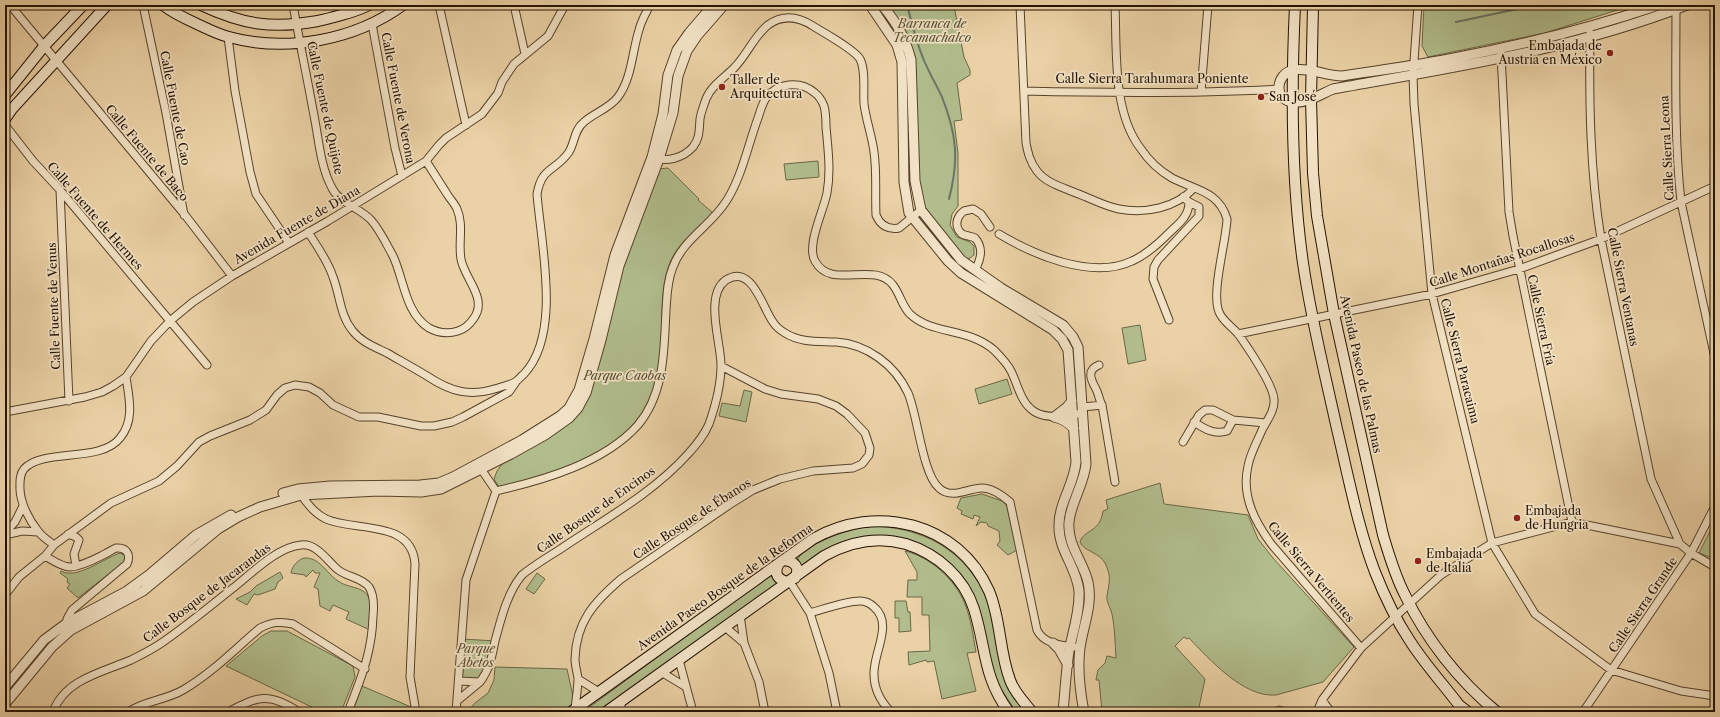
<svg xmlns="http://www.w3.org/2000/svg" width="1720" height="717" font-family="'Libre Caslon Text',serif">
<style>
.green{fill:#b1bd8c;stroke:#6a6846}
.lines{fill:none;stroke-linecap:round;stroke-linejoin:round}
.stream{stroke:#6a7468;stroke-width:2}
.minor-casing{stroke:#56422a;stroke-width:9}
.tertiary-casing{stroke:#56422a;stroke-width:11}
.secondary-casing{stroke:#241200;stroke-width:12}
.minor{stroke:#f2e2c5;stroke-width:7}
.tertiary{stroke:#f2e2c5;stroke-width:9}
.secondary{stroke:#f2e2c5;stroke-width:10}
.poi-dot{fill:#8f2418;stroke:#f2e2c5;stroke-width:1.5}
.labels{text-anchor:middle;stroke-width:3.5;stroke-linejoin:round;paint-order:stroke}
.park-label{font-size:12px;font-style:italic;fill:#554e31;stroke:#f2e2c5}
.poi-label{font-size:12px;fill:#241200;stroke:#f2e2c5;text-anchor:start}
.street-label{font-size:12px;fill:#241200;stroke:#f2e2c5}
</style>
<rect width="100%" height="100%" fill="#ebd2a6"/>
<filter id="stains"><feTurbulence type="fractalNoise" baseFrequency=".005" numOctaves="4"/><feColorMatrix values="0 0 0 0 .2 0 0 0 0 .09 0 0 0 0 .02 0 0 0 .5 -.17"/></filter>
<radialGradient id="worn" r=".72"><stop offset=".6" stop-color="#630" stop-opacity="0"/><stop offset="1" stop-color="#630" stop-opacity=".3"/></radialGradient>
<path class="green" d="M885,5h66l4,6 9,46 6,13v5l-13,8 5,37 -8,1 4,32v53l-6,8 -2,11 7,12 13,5 4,4v9l-4,3 -4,1 -36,-38 -10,-23 -6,-138z
M1424,5h209l-88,28 -117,24 -6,-11z
M818,161l1,16 -33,3 -2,-16z
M668,168l31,31 -1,1 15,13c-14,14 -33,28 -42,47 -12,28 -8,61 -10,90 -2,19 -6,39 -15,56 -22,46 -100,72 -147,81l-5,-8 3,-8 5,-7 64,-40 92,-255z
M1140,325l6,35 -18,4 -6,-36z
M1007,379l5,15 -33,10 -4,-15z
M744,390l8,2 -6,30 -27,-6 3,-13 18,3z
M1160,483l4,21 84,11 10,24 15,19 81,89 -31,35 -47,13c-32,3 -67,-36 -87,-57l-2,1 -3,-2 -9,9 30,33 -7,33h-96l-3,-32h-3l2,-10 7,-7 2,-7 9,2c-1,-14 -1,-30 -4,-44 -1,-5 -6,-12 -5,-18 2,-14 5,-18 -2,-33 -6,-11 -22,-12 -25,-21 4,-13 20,-9 23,-31l5,-2 -2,-9z
M982,494l20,7 5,5 10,44 -9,5 -11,-10 3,-4 -1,-10 -11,-5 -1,-3 -6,-1 -5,4 4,-9 -6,-2 -1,4 -12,-5 1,-3 -5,-3 4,-10z
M1715,521v38l-16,-6z
M867,526c54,0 100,23 121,76 4,12 4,26 9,38 10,24 21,48 32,72h-13l-16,-25 -8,-19 -12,-57 -6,-15 -12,-19 -73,-41 -86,30 -6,-5c6,-18 53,-31 70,-35z
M905,551c25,6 50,28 60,53 6,15 8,32 11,48l-9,1 9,38 -34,8 -8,-38 -7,1 -1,-2 -17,5 -1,-13 22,-1 -1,-36h-7v-18h-15l1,-17h9v-8z
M120,553l5,2 -1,7 -46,36 -11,-10 3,-4 -3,-2 1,-3 -8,-6 1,-2c16,9 43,-13 59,-18z
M304,558c16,-1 22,15 34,23 9,7 24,5 30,15 5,9 2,24 2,34l-24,-11 3,-7 -16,-7 -3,6 -10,-5 -2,-17 -4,-2 6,-14h-5l-2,-3 -7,7 -1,-2 -14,-2c1,-7 7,-13 13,-15z
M280,572l3,6 -5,4 -3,7 -17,6 -4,-1 -7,11 -11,-6 14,-7 6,-6z
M773,572l6,10 -177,130h-19z
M537,573l8,6 -11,15 -8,-5z
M895,601h11l2,11h2l1,19 -12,1v-14h-4z
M271,631h16l66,35 2,11 -14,35h-19l-96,-46 36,-30z
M462,639l34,2 -16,40h-21z
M495,667l72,2 7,32 -3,11h-104l8,-9 13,-10 6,-13z
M362,686l49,21 1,5h-60z
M1279,706l5,1 4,5h-27z"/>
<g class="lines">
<path class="stream" d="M907,5c5,18 9,36 16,53 5,13 13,26 19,39 15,38 17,63 7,102
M1456,22l80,-17"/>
<g class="minor-casing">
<path id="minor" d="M10,5l175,210 47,61
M143,5l23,108 18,102
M293,5c7,39 15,77 22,116 4,21 6,47 17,67 7,15 28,20 39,32 9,10 16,25 22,36 11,23 12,57 36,72 9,5 19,6 29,3 7,-2 12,-7 16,-13 14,-20 -10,-40 -13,-59 -3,-16 3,-34 -4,-50 -2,-5 -7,-10 -10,-15 -7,-11 -14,-22 -21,-33
M439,5l27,120
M514,5l11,49
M1020,5l6,138c2,10 4,19 11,28 9,12 25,16 39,22 14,5 28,13 43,16 26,5 57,-1 75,-21
M1115,5c2,45 -3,107 26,144 8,12 19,22 31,29 23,12 47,13 55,41 -1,24 -16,73 -8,93 4,10 14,15 20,23 9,13 34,50 35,64 1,12 -7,21 -12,31 -5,12 -12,24 -14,36 -7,30 7,56 24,79l89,103
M1418,5l-5,70 1,29 18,190 60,249 43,71 76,56 70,21 34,5
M1676,5c0,66 -2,132 5,197l34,156
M372,24l23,124 7,28
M1590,33c-1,68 0,138 11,206l50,240 29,65
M228,37l7,54 15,81 6,22 33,49
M1501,54l8,158 4,24 59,286
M1024,91c85,2 170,3 255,-2
M1201,92l7,-87
M5,125l28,36 27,29 147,175
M654,158c14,4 29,0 39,-11 7,-9 6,-17 7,-28 1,-7 4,-14 6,-20 5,-13 19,-22 28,-31 13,-13 20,-32 34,-43 15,-11 31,-8 45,1 11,7 41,23 47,33 6,11 3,33 4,45 2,16 8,32 10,48 3,21 1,42 2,63 4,10 12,15 23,13l22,-18
M60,190l9,211
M308,232c9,14 20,29 25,45 7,18 7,38 19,53 9,12 23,17 35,23 14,8 27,15 40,23 24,16 43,21 71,12 5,-2 12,-3 17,-6 4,-2 6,-6 9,-8 38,-40 17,-129 13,-180 5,-28 18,-22 32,-42 6,-10 5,-22 15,-30 10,-9 26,-14 34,-25 14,-19 14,-45 21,-67 2,-9 7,-17 11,-25
M999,234c35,21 93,46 133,27 14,-6 25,-16 36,-27 10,-10 21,-17 21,-32l-6,-5
M975,270c6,-11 9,-22 0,-32 -4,-2 -9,-2 -13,-4 -8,-7 -6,-17 2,-23l9,-2 8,5 9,13
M1169,320l-16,-41 1,-12 4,-7 41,-44v-9l-10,-5
M1238,334l194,-40 87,-25 82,-30 114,-53
M1099,365c-13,5 -8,15 -3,24 3,6 3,11 6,16
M1083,407l19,-2 13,77
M5,412l80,-15 17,-5 11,-6 13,-9 25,-36 19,-20 23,-19 39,-26 96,-55 98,-60 13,-16 7,-7 36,-24 16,-21 4,-11 12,-18 34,-28 17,-31
M1194,422c11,7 20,13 33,9l6,-11
M1183,442l16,-27 6,-5h8l20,10 33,3
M479,466l17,25c48,-11 108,-28 142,-66 27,-32 26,-76 28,-115 1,-14 1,-29 7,-43 10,-28 39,-42 54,-67 15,-24 21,-55 31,-82 2,-6 4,-14 8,-20 11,-15 34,-18 49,-5 4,3 7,8 9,13 2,7 2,14 2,21 2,22 5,44 1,66 -3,17 -21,52 -12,68 16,30 59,-1 78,24 7,9 9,21 17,29 22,21 57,13 84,36 6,6 13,13 17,21 7,14 10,33 24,41 14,8 33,3 48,1
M300,492c6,11 14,21 26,27 29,13 86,0 89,45l-5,113 6,35
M5,533l10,-11 8,-16
M68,534l8,3 3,3 -5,14 2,12
M5,535l17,-4 16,1
M54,545c-5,-4 -12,-8 -16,-14 -9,-11 -17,-27 -18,-41 0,-7 -1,-15 4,-21 18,-21 77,-6 96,-31 15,-18 9,-40 6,-61
M45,556c7,4 17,11 25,11 13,-1 25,-8 35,-13 4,-2 8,-5 11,-6 11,-1 15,7 11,16l-55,46 -5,9 2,8
M790,582l20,31 19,60 8,39
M5,595l14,-18 26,-21 9,-11 57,-42 48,-22 18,-15 22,-24 11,-6 40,-16 16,-10 11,-15 8,-7 10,-3 14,2 11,6 13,12 26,12h19l43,9h13l18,-4 11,-5 46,-25 7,-10
M810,613c14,-4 36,-12 50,-12 5,0 10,2 14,6 20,17 -1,46 0,67 0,15 7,28 17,38
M740,615l4,28 15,39 6,30
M725,627l19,16
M679,660l14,52
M661,672l25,15
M578,679l21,13
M459,681l21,1c10,-13 12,-26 15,-41 6,-22 12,-48 27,-66 11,-9 24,-17 37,-25 44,-30 93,-56 129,-96 8,-9 16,-18 21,-30 6,-17 12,-40 12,-59 0,-22 -17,-70 5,-85 26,-17 37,29 47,42 3,5 7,8 12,11 16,10 33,8 51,9 31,2 59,23 72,51 10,23 14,80 31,95 13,12 29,0 43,0 11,0 21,8 28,14l27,128c7,14 23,15 37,17
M1322,700l9,12
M457,701l23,-19
M621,701v11
M5,702l2,10
M575,709c1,-10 3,-21 3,-31 -1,-6 -3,-13 -3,-19 1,-37 19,-57 46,-80l108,-74 24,-15 27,-11 33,-8 40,-3 9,-4 7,-9 1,-7 -5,-15 -18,-19 -11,-8 -18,-7 -37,-5 -16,-5 -44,-23
M53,712c12,-33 50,-40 78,-52 10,-5 20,-10 29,-16 25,-17 49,-37 73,-56 18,-14 44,-41 68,-43 15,-2 26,15 36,24 9,8 24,8 32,18 5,8 5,20 4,29 -1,37 -12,62 -25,96
M128,712c16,-11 38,-12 55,-22 28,-16 52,-41 77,-62 12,-6 20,-7 33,-4l72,45
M228,712c30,-16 41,-20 71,0
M456,712l10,-132 30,-89
M1317,712l5,-12 39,-52 80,-73 51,-32 80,-21 108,22 11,9 24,14
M1583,712l108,-159 24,-47"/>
</g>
<g class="tertiary-casing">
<path id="tertiary" d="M870,5l27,40 5,17 2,120 5,31 39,48 13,12 92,57 9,9 6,11 8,112c-2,23 -18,42 -17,65 0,24 18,41 20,64 1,20 -6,40 -10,60 -3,20 -4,41 -6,61
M882,5c15,18 23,32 29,55l4,121 6,29 40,50 40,28 62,37 10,12 5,10 8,117c-2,20 -15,38 -17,58 -2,23 14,39 19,60 5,23 -5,44 -8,66 -3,22 0,43 4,64
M1659,5c-65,22 -133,39 -200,52 -39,8 -78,13 -117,19 -17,0 -32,-9 -49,-6 -17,4 -20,29 -1,32 15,2 29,-8 41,-13 122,-22 238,-39 354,-84
M1054,417c9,2 14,5 20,12
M1054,417l13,-10 5,-6
M283,493l15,-4 32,-3 90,-1 19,-2 14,-6 69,-37 38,-24 9,-8 10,-18 15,-51 21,-84 37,-98 11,-43 5,-39 9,-25 12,-17 24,-28
M1053,643l6,6 9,16
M5,687l39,-47 23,-17 60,-32 22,-16 47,-40 35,-20
M5,704l47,-57 19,-17 72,-39 75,-62 20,-12 22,-10 41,-12 77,-4 43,1 20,-3 70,-35 34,-19 24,-17 9,-10 8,-15 15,-53 18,-74 40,-107 14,-46 5,-37 9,-25 10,-15 27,-31"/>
</g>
<g class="secondary-casing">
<path id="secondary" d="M163,5c9,7 21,13 32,18 11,5 22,11 34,14 58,16 126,3 174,-32
M201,5c43,20 71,24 117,16 17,-4 35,-8 51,-16
M1295,5c-4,85 -4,174 8,258 8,56 22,111 34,166 11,46 21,99 38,143 9,23 21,48 35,69 14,22 33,43 49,64l9,7
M1313,5l-2,94 2,74 4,43 17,98 49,221c6,20 12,41 22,60 21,44 54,86 92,117
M5,95l40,-50 38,-40
M5,119l7,-10 95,-104
M784,560c10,1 17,7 11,18
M779,563c-6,11 -1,18 11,19
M571,712l242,-173c63,-36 145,-17 176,52 12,28 10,60 21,89 4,12 14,22 22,32
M606,712l218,-156c25,-14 54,-20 82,-12 32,10 58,34 68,65 12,38 9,69 35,103"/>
</g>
<use href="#minor" class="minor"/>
<use href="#tertiary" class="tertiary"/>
<use href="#secondary" class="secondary"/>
</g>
<g class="poi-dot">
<circle cx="1610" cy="53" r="4"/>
<circle cx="722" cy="87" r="4"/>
<circle cx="1261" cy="97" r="4"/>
<circle cx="1517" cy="518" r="4"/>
<circle cx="1418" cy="561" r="4"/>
</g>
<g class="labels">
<g class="park-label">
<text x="932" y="28">Barranca de<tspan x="932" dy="14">Tecamachalco</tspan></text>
<text x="625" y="380">Parque Caobas</text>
<text x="476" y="653">Parque<tspan x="476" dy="14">Abetos</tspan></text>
</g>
<g class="poi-label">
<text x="1602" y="50" text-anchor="end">Embajada de<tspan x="1602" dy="14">Austria en México</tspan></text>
<text x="730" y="84">Taller de<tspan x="730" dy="14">Arquitectura</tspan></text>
<text x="1269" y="101">San José</text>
<text x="1525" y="515">Embajada<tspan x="1525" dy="14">de Hungria</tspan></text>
<text x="1426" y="558">Embajada<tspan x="1426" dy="14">de Italia</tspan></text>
</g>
<g class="street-label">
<text x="1152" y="83">Calle Sierra Tarahumara Poniente</text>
<text transform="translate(398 98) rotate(79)" y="4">Calle Fuente de Verona</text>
<text transform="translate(175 108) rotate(79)" y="4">Calle Fuente de Cao</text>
<text transform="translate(325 108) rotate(78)" y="4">Calle Fuente de Quijote</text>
<text transform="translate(1667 148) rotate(-93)" y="4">Calle Sierra Leona</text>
<text transform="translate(147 153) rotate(50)" y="4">Calle Fuente de Baco</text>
<text transform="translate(95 216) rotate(49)" y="4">Calle Fuente de Hermes</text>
<text transform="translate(297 225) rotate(-30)" y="4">Avenida Fuente de Diana</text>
<text transform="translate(1502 260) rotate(-18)" y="4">Calle Montañas Rocallosas</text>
<text transform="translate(1623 287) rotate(79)" y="4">Calle Sierra Ventanas</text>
<text transform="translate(54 306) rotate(-92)" y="4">Calle Fuente de Venus</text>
<text transform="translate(1541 320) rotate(78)" y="4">Calle Sierra Fría</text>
<text transform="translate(1460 361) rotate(76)" y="4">Calle Sierra Paracaima</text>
<text transform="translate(1361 374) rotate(78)" y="4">Avenida Paseo de las Palmas</text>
<text transform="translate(596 510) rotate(-35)" y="4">Calle Bosque de Encinos</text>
<text transform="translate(692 519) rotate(-33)" y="4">Calle Bosque de Ébanos</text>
<text transform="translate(1311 572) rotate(50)" y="4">Calle Sierra Vertientes</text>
<text transform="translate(725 587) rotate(-35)" y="4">Avenida Paseo Bosque de la Reforma</text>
<text transform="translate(207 593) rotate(-37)" y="4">Calle Bosque de Jacarandas</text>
<text transform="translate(1643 605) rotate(-56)" y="4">Calle Sierra Grande</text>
</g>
</g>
<rect width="1720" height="717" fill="none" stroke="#ebd2a6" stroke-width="20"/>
<rect x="6" y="6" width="1708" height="705" fill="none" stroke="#241200" stroke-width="2"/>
<rect x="10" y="10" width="1700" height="697" fill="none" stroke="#241200"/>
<rect width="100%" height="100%" filter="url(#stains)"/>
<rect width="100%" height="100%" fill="url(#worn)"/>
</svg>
